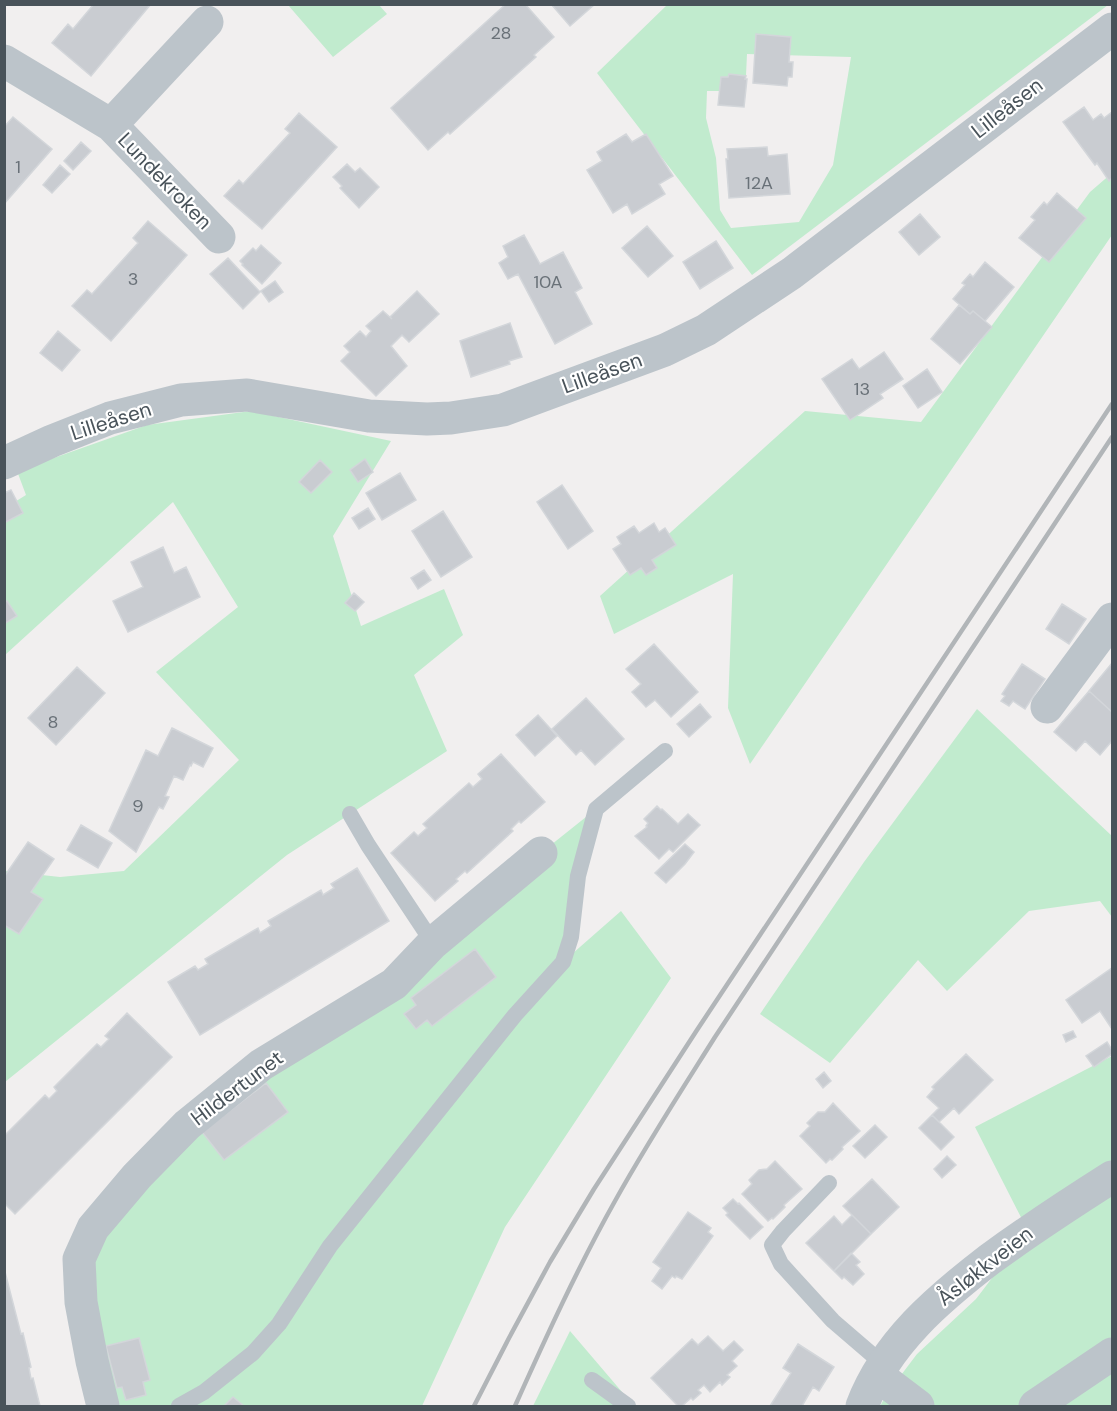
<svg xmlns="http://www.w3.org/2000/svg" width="1117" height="1411" font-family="'DM Sans',sans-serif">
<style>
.green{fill:#c1ebce;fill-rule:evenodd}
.building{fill:#c9ccd1;stroke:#d3d6da;stroke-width:1.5}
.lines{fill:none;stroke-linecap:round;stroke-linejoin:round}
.service{stroke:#bcc4ca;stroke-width:16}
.minor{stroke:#bcc4ca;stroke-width:33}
.rail{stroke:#b1b5b8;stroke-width:4.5}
.labels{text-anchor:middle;stroke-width:4.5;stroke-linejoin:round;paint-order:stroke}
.number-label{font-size:18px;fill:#697178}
.street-label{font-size:21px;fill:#49535a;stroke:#fff}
</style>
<rect width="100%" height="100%" fill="#f1efef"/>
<path class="green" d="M288,5h91l8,9 -54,43z
M667,5h441l-356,270 -155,-202zM747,54l104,3 -18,108 -34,57 -68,6 -11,-18 -4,-52 -10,-40 1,-27h27l11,6z
M1112,173v62l-362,529 -22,-56 5,-134 -119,60 -14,-38 205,-185 116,11 169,-230z
M251,411l140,30 -58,95 28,90 83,-37 19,46 -49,40 33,76 -160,104 -282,227v-211l55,6 64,-6 115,-111 -83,-88 82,-65 -65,-105 -168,153v-147l21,-13 -9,-24 130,-46z
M977,709l135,127v81l-12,-16 -71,10 -82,80 -29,-31 -88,103 -70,-49 104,-152z
M596,809l-32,152 57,-50 50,67 -166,249 -83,179h-319l-10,-178 44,-52z
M1112,1056v350h-232l9,-15 28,-37 59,-55 52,-68 -53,-104z
M570,1331l64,75h-101z"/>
<path class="building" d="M94,4h57l-60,72 -39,-33 16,-19 5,5z
M506,4h19l29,33 -20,18 2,2 -86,77 -2,-2 -20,18 -37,-42z
M551,4h44l-25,22z
M756,34l35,3 -2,25h4l-1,15h-4l-1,9 -34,-3z
M729,74l17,2 -1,3h2l-3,28 -26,-2 3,-28h7z
M1084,107l9,13 8,-6 3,4 8,-6v66l-3,3 -12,-18 -2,2 -32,-43z
M299,113l38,34 -75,82 -38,-33 15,-16 4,4 47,-51 -5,-4z
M13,117l39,32 -48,55v-77z
M626,134l6,8 14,-8 27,42 -14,8 6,10 -33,20 -5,-10 -14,9 -26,-43 15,-9 -5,-9z
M81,142l10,9 -18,19 -9,-9z
M767,147l1,9 19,-2 3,40 -61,4 -3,-39h2l-1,-10z
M347,164l8,8 5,-4 19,19 -20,21 -19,-20 2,-2 -9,-9z
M60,165l10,9 -18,19 -9,-8z
M1057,193l29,25 -37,44 -30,-24 16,-18 -4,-3 13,-15 3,3z
M920,214l20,23 -21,18 -20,-23z
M148,221l39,34 -76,86 -39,-35 15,-16 5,4 46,-51 -5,-5z
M647,226l26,30 -25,21 -26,-29z
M524,235l16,29 23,-12 19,36 -7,4 17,32 -37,20 -37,-70 -10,5 -9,-16 9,-6 -5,-11z
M716,241l17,27 -33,21 -17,-27z
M261,245l20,18 -19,21 -20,-19 1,-1 -3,-3 13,-13 3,3z
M228,258l32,34 -17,17 -33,-35z
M985,262l29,25 -29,34 -12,-10 -3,3 -17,-15 12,-14 -3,-2 8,-9 3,3z
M275,281l8,11 -14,10 -8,-11z
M417,291l22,23 -30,28 -7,-7 -11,11 16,20 -31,30 -35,-35 9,-9 -6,-6 16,-15 6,6 5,-6 -5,-5 17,-15 9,8 -2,-2z
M959,305l11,9 3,-3 19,16 -32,37 -29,-25z
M510,323l12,34 -13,4 1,3 -39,13 -11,-36z
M58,331l22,19 -18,21 -22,-18z
M884,352l19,27 -23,15 3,4 -33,22 -28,-41 30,-20 7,10z
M927,369l15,23 -24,16 -15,-22z
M365,459l8,13 -15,10 -8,-12z
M320,460l12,12 -21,21 -12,-11z
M400,473l16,27 -34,20 -16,-27z
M562,485l31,46 -25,18 -31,-47z
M11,490l12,23 -19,10v-30z
M368,508l7,11 -16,10 -7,-11z
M443,511l29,46 -31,20 -29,-46z
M654,523l5,9 6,-4 11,17 -24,15 5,8 -11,7 -5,-7 -11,7 -17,-26 8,-5 -4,-7 17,-11 5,7z
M163,547l11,26 12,-6 14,30 -72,35 -15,-31 30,-14 -12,-25z
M424,570l7,10 -13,9 -7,-11z
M354,593l10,9 -9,9 -10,-8z
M7,601l10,15 -13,8v-21z
M1062,604l24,15 -17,25 -23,-15z
M654,644l44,48 -27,25 -16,-17 -9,7 -14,-15 9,-8 -15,-15z
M1112,663v49l-23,-21z
M1022,664l23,15 -20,30 -12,-8 -4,5 -8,-5 4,-5 -3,-2z
M77,667l28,26 -49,52 -28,-27z
M1089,691l23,21v29l-12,14 -15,-14 -9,10 -22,-19z
M586,698l38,41 -29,26 -14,-15 -5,5 -24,-26z
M700,704l11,13 -22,20 -12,-13z
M538,715l19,21 -22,20 -19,-21z
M172,728l41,20 -10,19 -10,-5 -2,4 -1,-1 -7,15 -9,-4 -9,20 4,1 -6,12 -4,-2 -23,45 -27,-21 37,-81 12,6z
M501,754l44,48 -24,21 -2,-2 -8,8 2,2 -46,42 -2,-2 -9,8 2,2 -23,20 -44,-48 23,-21 4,4 9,-8 -4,-4 46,-41 4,4 9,-8 -4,-5z
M657,806l4,4 1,-1 16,15 10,-10 12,11 -27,27 -4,-3 -10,10 -24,-23 12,-9 -1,-1 2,-3 -4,-4z
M81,825l31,18 -14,25 -31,-18z
M28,842l26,17 -23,33 12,7 -24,35 -15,-9v-48z
M685,844l9,8 -9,12 -19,19 -11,-10z
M357,868l32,53 -189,114 -32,-53 27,-16 3,4 10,-6 -3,-5 53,-31 2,5 11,-7 -3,-5 53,-31 2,5 11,-7 -3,-4z
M475,949l21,28 -64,49 -5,-6 -11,9 -12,-15 12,-9 -5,-7z
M1112,968v61l-12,-18 -18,12 -16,-23z
M127,1013l45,44 -157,157 -11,-11v-67l41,-41 4,4 8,-8 -3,-4 43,-43 4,3 8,-8 -4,-3z
M1073,1031l3,6 -10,5 -3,-7z
M1107,1042l5,8v4l-18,13 -8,-11z
M966,1054l27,26 -34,34 -5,-6 -15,14 -7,-7 7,-7 -12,-11 7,-8 -2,-2z
M824,1072l7,9 -8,7 -7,-9z
M266,1083l22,29 -64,48 -22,-28z
M833,1103l27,28 -18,16 1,2 -11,11 -2,-1 -4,4 -26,-27 10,-10 -3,-3 11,-11h7z
M932,1115l22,22 -13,13 -22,-22z
M875,1125l12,12 -22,21 -12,-12z
M947,1156l9,9 -14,13 -8,-9z
M775,1161l27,28 -18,16 1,2 -12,12 -1,-1 -4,3 -26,-27 10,-10 -3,-4 10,-10 8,-1z
M872,1179l27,28 -28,27 -28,-28z
M733,1199l5,5 1,-1 24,24 -13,12 -24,-24 2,-2 -5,-5z
M688,1212l23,16 -3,4 5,4 -31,43 -6,-3 -1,2 -3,-2 -10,13 -10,-8 9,-13 -8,-6z
M852,1215l19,19 -37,37 -28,-28 28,-27 8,9z
M851,1253l9,9 -4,3 8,9 -11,11 -9,-8 -2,2 -8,-8z
M4,1268l17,66 2,-1 8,34 -2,1 2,11 2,-1 7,28h-36z
M708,1336l15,15 11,-10 9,9 -11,11 5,5 -10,9 3,2 -8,8 -2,-3 -10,10 -6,-7 -6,5 3,3 -8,7 -2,-2 -9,8h-4l-27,-28 41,-39 6,6z
M139,1338l11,42 -7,2 3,13 -20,5 -4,-13 -5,1 -11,-42z
M798,1344l36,23 -15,24 -6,-4 -11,19h1h-33l21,-33 -8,-5z
M233,1397l11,9h-20z"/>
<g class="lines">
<path class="service" d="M350,814l18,31 65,98
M829,1183l-46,48 -11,14 9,19 52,57 50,43
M592,1380l36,26
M179,1406l25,-14 49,-39 26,-29 51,-78 185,-231 48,-53 8,-25 7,-61 18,-67 69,-58"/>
<path class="minor" d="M4,61l107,64 108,112
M111,125l96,-103
M4,463l48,-22 58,-23 71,-18 66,-5 122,21 58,3 24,-1 52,-8 162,-60 41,-20 86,-57 320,-244
M1047,707l65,-88
M877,1375l41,31
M103,1406l-11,-45 -11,-59 -2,-43 14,-31 44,-52 50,-51 74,-60 133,-81 39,-41 108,-90
M862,1406c24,-63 76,-107 128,-147 40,-29 81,-56 122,-82
M1035,1406l77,-52"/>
<path class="rail" d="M474,1406l35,-68 41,-76 44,-73 103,-159 415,-626
M515,1406c31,-69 63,-139 100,-205 31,-56 66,-110 100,-164l397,-600"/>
</g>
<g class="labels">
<g class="number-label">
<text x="501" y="39">28</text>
<text x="18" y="173">1</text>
<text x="759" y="189">12A</text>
<text x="133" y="285">3</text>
<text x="548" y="288">10A</text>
<text x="862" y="395">13</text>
<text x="53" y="728">8</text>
<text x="138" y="812">9</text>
</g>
<g class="street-label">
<text transform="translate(1007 108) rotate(-38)" y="7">Lilleåsen</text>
<text transform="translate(165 181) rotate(46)" y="7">Lundekroken</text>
<text transform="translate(602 373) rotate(-20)" y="7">Lilleåsen</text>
<text transform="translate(111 421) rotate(-18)" y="7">Lilleåsen</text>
<text transform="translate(237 1088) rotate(-37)" y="7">Hildertunet</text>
<text transform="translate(985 1266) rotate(-38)" y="7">Åsløkkveien</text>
</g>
</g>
<rect width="1117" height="1411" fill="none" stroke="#49535a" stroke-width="12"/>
</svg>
